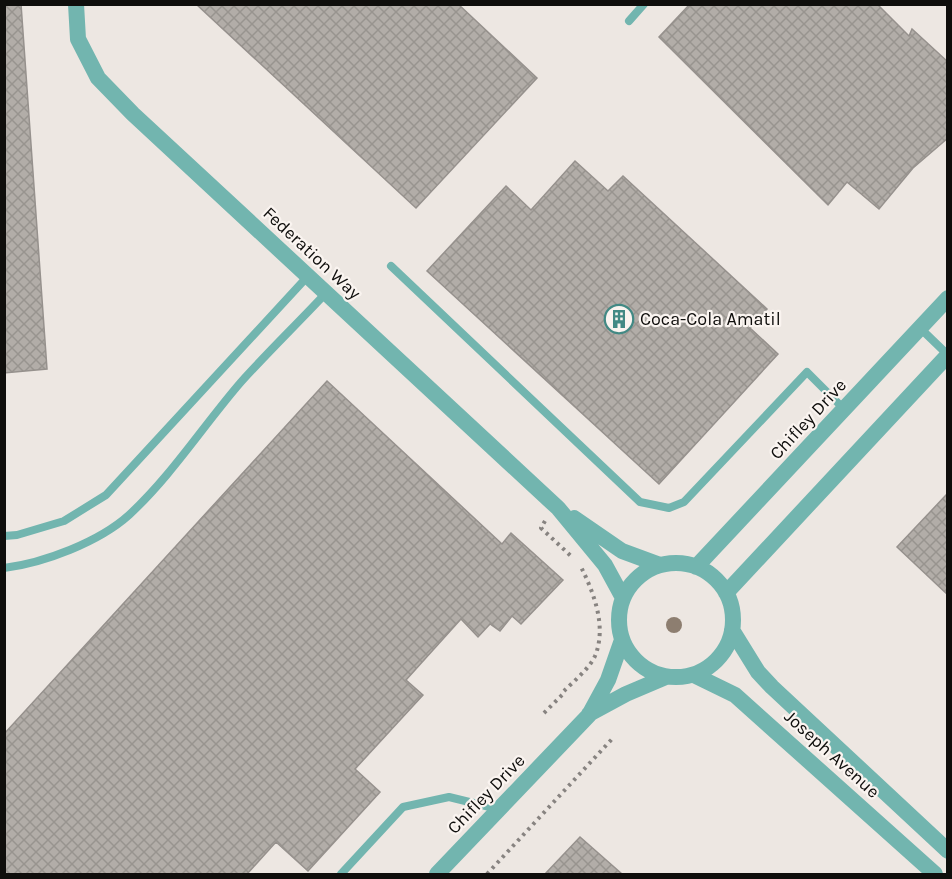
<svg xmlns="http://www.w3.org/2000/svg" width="952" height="879" font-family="Karla,sans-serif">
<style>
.building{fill:url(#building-cross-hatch);stroke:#96918d;stroke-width:1.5}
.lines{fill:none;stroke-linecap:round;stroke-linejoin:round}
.path{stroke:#878380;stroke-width:4;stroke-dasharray:3 4.5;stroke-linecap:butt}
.lane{stroke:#72b5af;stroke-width:8}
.street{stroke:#72b5af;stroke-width:16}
.tree{fill:#8d7e70}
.labels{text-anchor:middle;stroke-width:4.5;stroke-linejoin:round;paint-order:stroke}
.street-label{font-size:18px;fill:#0f0e0c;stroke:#faf4f0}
.poi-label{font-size:18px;fill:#0f0e0c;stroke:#faf4f0;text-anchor:start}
</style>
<defs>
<pattern id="building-cross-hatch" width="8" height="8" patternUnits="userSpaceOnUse" patternTransform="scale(1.5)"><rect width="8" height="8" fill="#b2ada8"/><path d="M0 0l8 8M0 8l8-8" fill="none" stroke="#98948f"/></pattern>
</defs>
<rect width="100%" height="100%" fill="#ede7e2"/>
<path class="building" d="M4,4h17l26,365 -43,4z
M196,4h262l79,74 -121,130z
M690,4h187l32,32 3,-7 36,33v76l-35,30 -34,41 -32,-27 -19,23 -169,-168z
M575,161l33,30 15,-15 144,133 -17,19 28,26 -119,130 -232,-213 79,-85 25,24z
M327,381l175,163 9,-11 52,47 -42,44 -9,-8 -12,15 -10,-7 -12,13 -17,-18 -55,61 17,15 -68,74 25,23 -72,79 -32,-29 -29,32h-243v-140z
M948,493v102l-51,-48z
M580,837l42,37h-77z"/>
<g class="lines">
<path class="path" d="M545,521l-4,7 31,29
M564,691c10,-10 25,-22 31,-35 12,-29 -1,-63 -14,-89
M544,713l21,-21
M487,874l126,-136"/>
<path class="lane" d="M629,21l15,-17
M391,266l249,236 29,6 15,-6 123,-130 37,37
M920,328l28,27
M4,536l13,-1 47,-14 42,-26 202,-219
M4,568c40,-5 95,-26 125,-53 43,-40 74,-89 112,-133 27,-30 57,-59 85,-89
M341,874l62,-67 46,-10 49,12"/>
<path class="street" d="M76,4l2,35 20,39 35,36 425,394 47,57 18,33
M574,518l48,33 38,14
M619 620a57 57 0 1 1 114 0a57 57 0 1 1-114 0Z
M696,567l252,-269
M726,593l222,-238
M732,630l26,42 14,15 176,164
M694,675l41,20 200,179
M589,714l37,-20 40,-17
M437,874l152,-159 19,-35 14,-40"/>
</g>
<circle class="tree" cx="674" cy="625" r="8"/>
<defs>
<g id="building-ring" transform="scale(1.5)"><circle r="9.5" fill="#faf4f0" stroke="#428984" stroke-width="1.5"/><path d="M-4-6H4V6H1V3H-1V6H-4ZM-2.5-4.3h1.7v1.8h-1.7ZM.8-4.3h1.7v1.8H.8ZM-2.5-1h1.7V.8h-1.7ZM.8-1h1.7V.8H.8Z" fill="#428984"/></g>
</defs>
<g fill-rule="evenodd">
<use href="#building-ring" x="619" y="319"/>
</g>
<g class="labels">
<g class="street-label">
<text transform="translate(312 253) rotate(43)" y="6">Federation Way</text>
<text transform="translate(808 419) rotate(-47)" y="6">Chifley Drive</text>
<text transform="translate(832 754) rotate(42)" y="6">Joseph Avenue</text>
<text transform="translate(486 794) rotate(-46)" y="6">Chifley Drive</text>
</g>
<g class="poi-label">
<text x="640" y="325">Coca-Cola Amatil</text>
</g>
</g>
<rect width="952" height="879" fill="none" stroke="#0f0e0c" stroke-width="12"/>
</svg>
